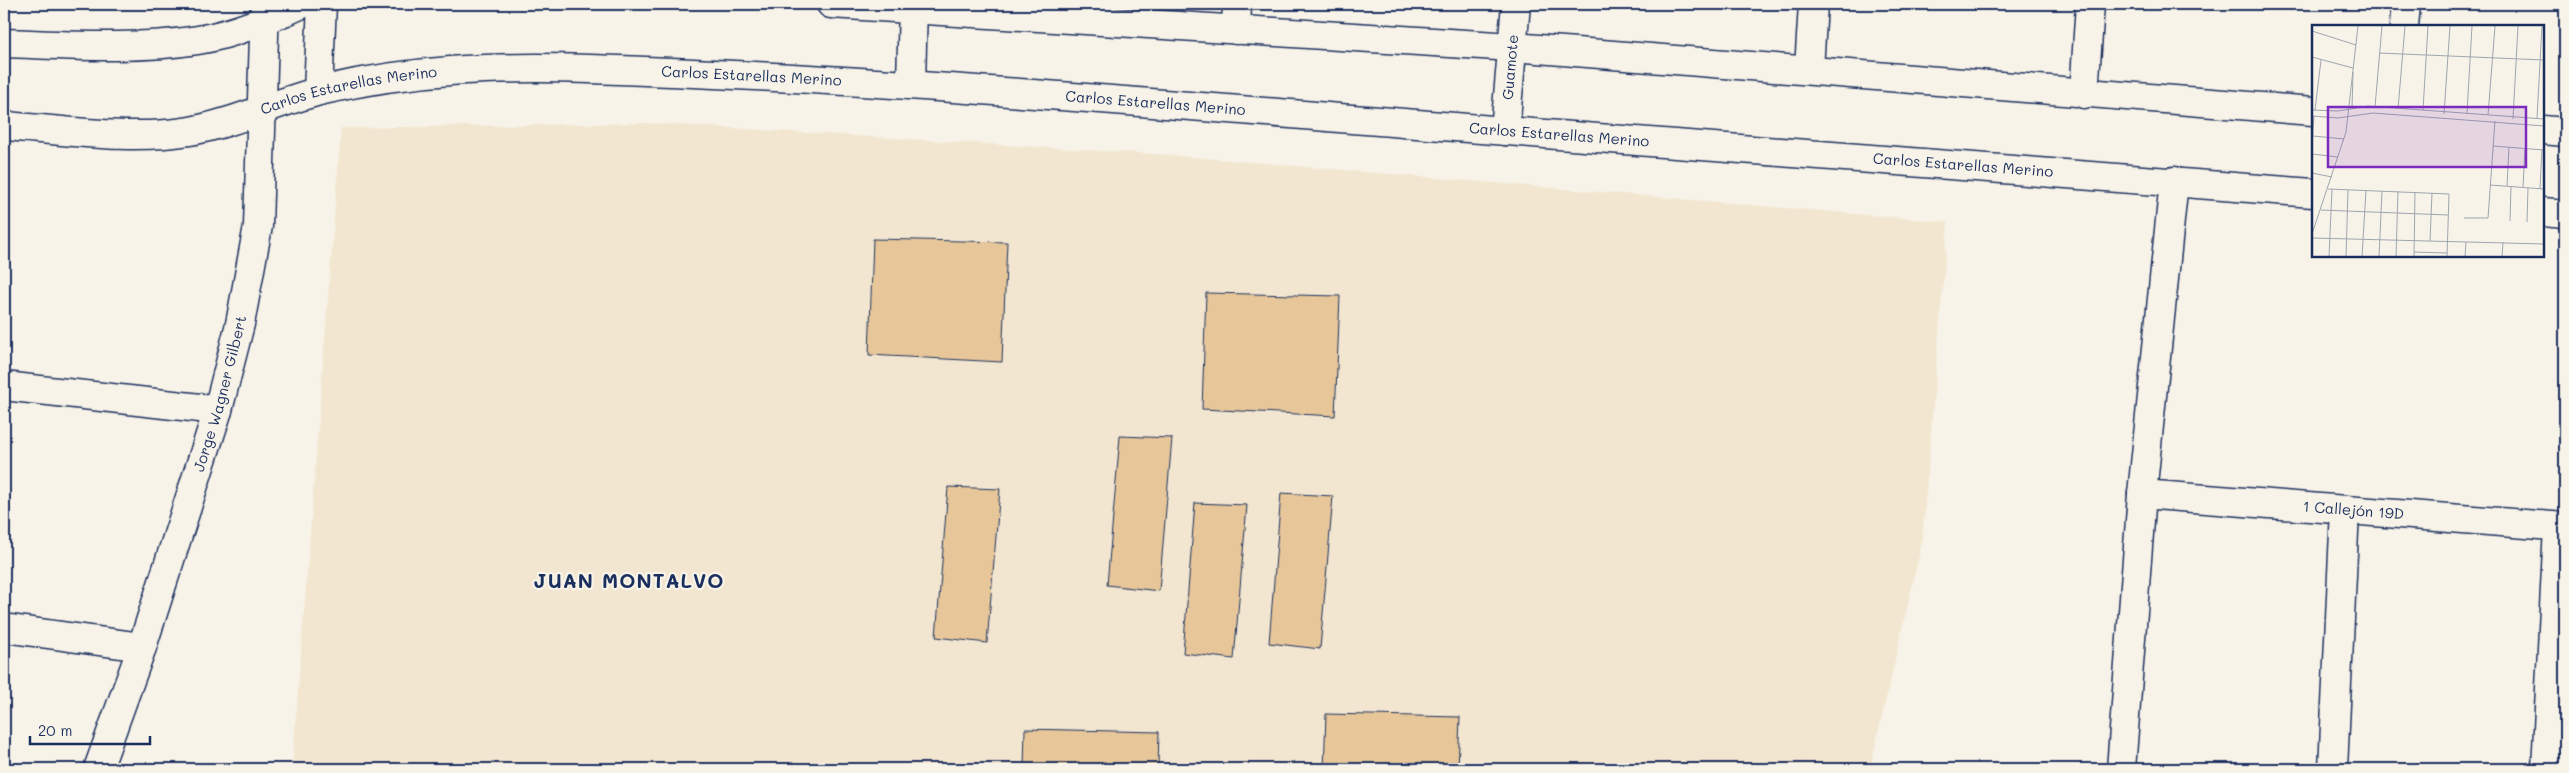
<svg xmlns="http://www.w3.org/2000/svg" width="2569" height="773" font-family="Mali,sans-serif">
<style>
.built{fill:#f2e6d0}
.building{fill:#e7c799;stroke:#1b2f5e}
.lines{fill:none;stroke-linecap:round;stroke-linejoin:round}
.street-casing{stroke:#1b2f5e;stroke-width:31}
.secondary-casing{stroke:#1b2f5e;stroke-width:31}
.street{stroke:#f7f3e8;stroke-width:28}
.secondary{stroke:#f7f3e8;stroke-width:28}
.labels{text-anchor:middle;stroke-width:4.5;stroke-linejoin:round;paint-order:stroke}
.street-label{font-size:15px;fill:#1b2f5e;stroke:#f7f3e8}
.district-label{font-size:20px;font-weight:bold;letter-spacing:1px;fill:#1b2f5e;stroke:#f7f3e8}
.inset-road{fill:none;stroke:#9fa5b1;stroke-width:1}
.view{fill:#7b2cbf;fill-opacity:0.15;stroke:#7b2cbf;stroke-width:2.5}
.inset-edge{fill:none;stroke:#1b2f5e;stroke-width:2.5}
</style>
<rect width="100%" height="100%" fill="#f7f3e8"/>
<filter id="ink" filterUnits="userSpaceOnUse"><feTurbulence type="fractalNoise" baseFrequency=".02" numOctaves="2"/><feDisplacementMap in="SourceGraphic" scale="10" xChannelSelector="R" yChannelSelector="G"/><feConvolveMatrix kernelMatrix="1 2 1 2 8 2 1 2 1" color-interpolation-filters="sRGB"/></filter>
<g filter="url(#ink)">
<path class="built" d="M646,123l523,32 779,67 -26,320 -52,227h-1578l49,-641z"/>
<path class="building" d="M873,239l134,3 -5,120 -133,-7z
M1206,293l134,3 -5,120 -133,-7z
M1120,436l52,2 -13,153 -52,-6z
M948,487l52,2 -13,154 -51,-6z
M1281,493l52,3 -13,153 -51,-6z
M1195,503l52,2 -13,154 -51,-6z
M1326,714l134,3 -2,52h-134z
M1025,729l134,3 -1,37h-134z"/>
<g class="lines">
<g class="street-casing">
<g id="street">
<path d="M2404,26l2,-22"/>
<path d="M1236,30l1,-26"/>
<path d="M1809,69l4,-65"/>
<path d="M911,84l2,-80"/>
<path d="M318,91l4,-87"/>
<path d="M2084,94l6,-90"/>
<path id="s1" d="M1505,131l11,-127"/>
<path d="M4,386l214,24"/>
<path id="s2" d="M2142,494l423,33"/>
<path d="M4,628l138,19"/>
<path d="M2121,769l21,-275 32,-313"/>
<path d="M2333,769l12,-259"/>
<path d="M2546,769l12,-242"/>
</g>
</g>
<g class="secondary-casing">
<g id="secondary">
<path d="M831,4l682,43 800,64"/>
<path d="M4,43c64,2 130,7 194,-3 36,-6 71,-21 104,-36"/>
<path id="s3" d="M4,126c60,4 126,15 186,5 46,-8 88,-30 134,-41 88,-21 176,-24 266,-21 280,9 559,34 839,56 294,23 589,43 884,68"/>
<path d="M2543,130l22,2"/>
<path d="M2543,212l22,2"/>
<path id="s4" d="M98,769l44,-122 76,-237 22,-86 18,-98 7,-222"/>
</g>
</g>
<use href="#street" class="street"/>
<use href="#secondary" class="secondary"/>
</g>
</g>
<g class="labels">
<g class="street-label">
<text dy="5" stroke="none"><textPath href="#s1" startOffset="64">Guamote</textPath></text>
<text dy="5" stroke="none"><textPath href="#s3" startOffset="756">Carlos Estarellas Merino</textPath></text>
<text dy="5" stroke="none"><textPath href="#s3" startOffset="351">Carlos Estarellas Merino</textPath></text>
<text dy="5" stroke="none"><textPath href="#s3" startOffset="1161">Carlos Estarellas Merino</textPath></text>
<text dy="5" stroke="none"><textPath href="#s3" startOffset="1566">Carlos Estarellas Merino</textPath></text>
<text dy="5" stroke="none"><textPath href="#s3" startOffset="1971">Carlos Estarellas Merino</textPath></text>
<text dy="5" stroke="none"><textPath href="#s4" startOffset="395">Jorge Wagner Gilbert</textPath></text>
<text dy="5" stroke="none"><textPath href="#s2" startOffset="212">1 Callejón 19D</textPath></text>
</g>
<g class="district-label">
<text x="629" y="588">JUAN MONTALVO</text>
</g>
</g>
<g transform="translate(2312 25)">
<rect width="232" height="232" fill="#f7f3e8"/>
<path class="inset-road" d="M0,6l44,14M67,28l165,7M0,32l41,11M63,82l7,-81M40,83l1,-36M86,84l7,-83M0,85l26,1 30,-5 176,13M3,85l6,-50M111,85l5,-84M155,88l5,-87M132,89l6,-88M176,90l7,-89M0,91l26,2 35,-5 171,13M225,93l5,-92M201,94l5,-93M1,111l31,3M0,120l2,-29M181,121l51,4M0,129l26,3M0,148l20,4M178,160l54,4M195,161l2,-39M211,162l2,-39M16,164l121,5 -2,63M228,164l2,-40M9,185l127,5M152,193h24l7,-97M198,196l1,-35M215,197l1,-34M232,199v-28M0,209l34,-102 12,-106M0,213l232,6M118,216l2,-48M102,227l33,1M17,232l3,-68M34,232l2,-67M50,232l4,-67M67,232l3,-66M84,232l2,-66M102,232l1,-65M153,232l1,-15M190,232l1,-15"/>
<path class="view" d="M16,82h198v60h-198z"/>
<rect width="232" height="232" class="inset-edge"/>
</g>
<rect width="2569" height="773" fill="none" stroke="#f7f3e8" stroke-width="20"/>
<rect x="10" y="10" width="2549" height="753" fill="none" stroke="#1b2f5e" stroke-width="2" filter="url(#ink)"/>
<path d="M30 736v8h120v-8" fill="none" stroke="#1b2f5e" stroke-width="2.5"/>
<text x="38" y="736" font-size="15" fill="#1b2f5e" stroke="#f7f3e8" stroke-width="4" paint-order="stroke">20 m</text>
</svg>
